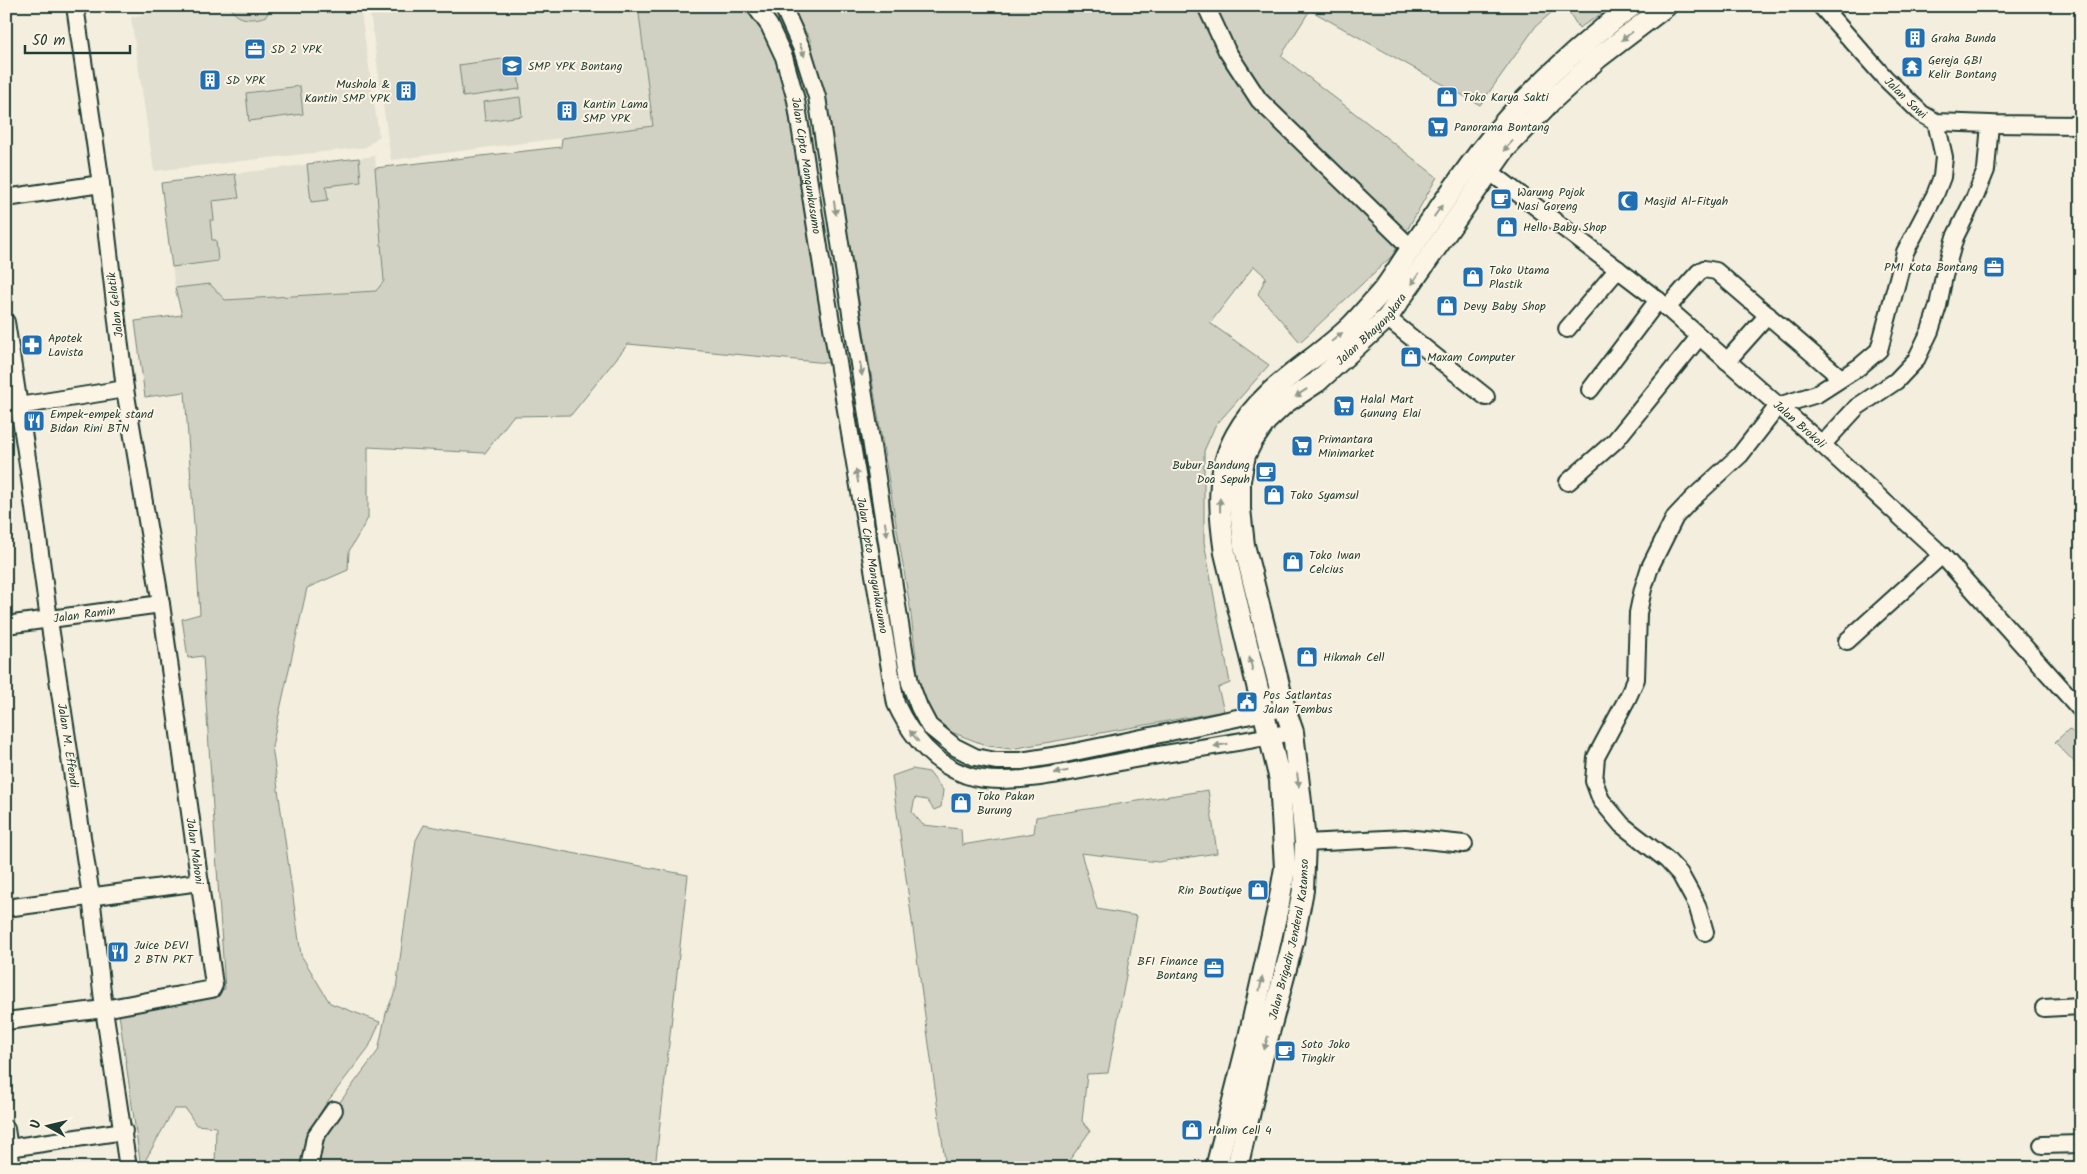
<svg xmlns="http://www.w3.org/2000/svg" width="2087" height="1174" font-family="Kalam,sans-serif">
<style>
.built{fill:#e1dfd0}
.green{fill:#d0d1c2;stroke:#78877b}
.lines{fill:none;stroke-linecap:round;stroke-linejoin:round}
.minor-casing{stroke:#1f3d34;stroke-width:20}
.major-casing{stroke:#1f3d34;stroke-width:24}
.minor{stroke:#fcf5e5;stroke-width:16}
.major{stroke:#fcf5e5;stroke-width:20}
.oneway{fill:#8e998c}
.labels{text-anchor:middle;stroke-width:4;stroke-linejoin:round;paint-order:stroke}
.poi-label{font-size:12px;fill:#1f3d34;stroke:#fcf5e5;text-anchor:start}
.street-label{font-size:12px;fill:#1f3d34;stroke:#fcf5e5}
</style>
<rect width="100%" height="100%" fill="#f3eede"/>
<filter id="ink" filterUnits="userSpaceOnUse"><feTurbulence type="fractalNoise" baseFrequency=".02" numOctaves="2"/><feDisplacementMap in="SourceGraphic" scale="10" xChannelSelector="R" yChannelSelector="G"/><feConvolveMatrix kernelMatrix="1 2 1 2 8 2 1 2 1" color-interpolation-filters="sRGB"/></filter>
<g filter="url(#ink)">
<path class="built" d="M149,6h211l19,130 -13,11 -212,24 -23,-154 19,-4z
M369,6h269l16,120 -263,34z
M375,156l9,125 -8,10 -151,9 -15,-16 -35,4 -14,-105z"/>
<path class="green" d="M231,6h42l-7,10c-12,5 -32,5 -35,-10z
M638,6h104l20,19 17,32 11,45 21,131 17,130 -200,-19 -57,71 -58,1 -28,37 -117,-6v71l-19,33 -1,19 -41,18 -35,158 29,209 29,48 50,19 -11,25 -44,58 -20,34 -4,29h-86l1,-41 -20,-2 -10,-16h-12l-33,59 -22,-154 106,-25 -22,-333 -15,2 -6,-39 18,-5 -15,-222 -40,5 -10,-76 47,-6 -7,-27 35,-4 15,16 151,-9 8,-10 -9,-113 186,-21 1,-9 91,-12z
M790,6h769l-23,20 -56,79 -170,-95 -29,46 156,121 -44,78 -93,87 -42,-48 8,-17 -12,-11 -44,57 59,42 -54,61 -11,25v91l26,141 -12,5 6,23 -213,38 -23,-3 -42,-16 -24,-24 -12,-99 -81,-484 -19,-84z
M1565,6h49l-35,22z
M516,57l4,32 -57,8 -4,-32z
M300,86l3,28 -54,7 -3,-28z
M520,97l2,19 -37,5 -2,-19z
M359,158l2,24 -35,4 2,14 -17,2 -4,-38z
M235,174l4,24 -27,3 2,19h-4l2,20h4l2,21 -46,6 -11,-84z
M2069,729l12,11v29l-26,-27z
M912,769l17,3 14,18 -2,17 -7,3 -7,-10 -12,-2 -3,14 11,13 38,4 1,16 72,-12 2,-16 172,-27 9,63 -59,9 -77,-9 16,56 40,7 -29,157 -21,1 -5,47 8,10 -26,37h-118l-54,-392z
M424,825l264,50 -33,293h-346l25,-58 44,-59 8,-38 10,-24 20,-149z"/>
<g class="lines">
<g class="minor-casing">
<g id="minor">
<path id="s1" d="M755,6l14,19 15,32 12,43 31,198 69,406c15,32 36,59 70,71 39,15 126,-8 169,-16 52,-9 105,-17 158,-27"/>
<path d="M781,6l4,5 17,38 15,48 88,559 5,27 9,24 10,19 26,21 20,10 21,4h25l44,-7 210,-44"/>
<path d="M1206,6l21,45 32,49 153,149"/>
<path id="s2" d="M1821,6l64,72 37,36 14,8 54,2 91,1"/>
<path id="s3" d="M1489,171l169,129 157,138 127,117 139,155"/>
<path d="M6,198l95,-14"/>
<path d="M1667,308l32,-36 5,-3 12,2 125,107"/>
<path d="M1387,318l99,79"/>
<path id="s4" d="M6,322l23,149 20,149 42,276 13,113 24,159"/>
<path d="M1567,329l51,-60"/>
<path d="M1727,361l41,-46"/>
<path d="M1590,390l68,-90"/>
<path d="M6,408l119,-19"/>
<path d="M1822,445l35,-38 39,-26 20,-21 14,-29 8,-25 6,-30 11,-39 20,-40 11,-27 4,-46"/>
<path d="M1568,482l47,-41 84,-104"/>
<path id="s5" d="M6,625l155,-21"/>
<path d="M1847,641l95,-86"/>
<path d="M1305,843l100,-5 59,6"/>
<path d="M6,908l194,-26"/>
<path d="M1705,932l-8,-27 -17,-31 -13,-14 -45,-35 -21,-25 -7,-19 2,-24 32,-60 8,-18 2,-66 5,-24 7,-22 25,-50 17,-18 48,-44 38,-49 39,-12 42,-27 20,-17 26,-98 30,-57 7,-18 2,-20 -8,-35"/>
<path d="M2044,1008l37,-2"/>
<path d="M6,1021l98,-12 108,-20 2,-4 -53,-381 -36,-215 -24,-205 -26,-178"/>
<path d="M6,1129l6,39"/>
<path d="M2042,1145l39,-1"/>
<path d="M9,1148l115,-17"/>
<path d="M309,1168l6,-31 19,-27"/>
</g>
</g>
<g class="major-casing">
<g id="major">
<path d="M1216,1168l31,-122 32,-143 6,-35 -5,-88 -55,-227c-6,-41 -10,-80 11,-118 26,-48 77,-72 115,-109 9,-9 18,-20 28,-31 11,-12 20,-29 30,-43 23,-33 46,-67 70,-99 43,-56 96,-104 153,-147"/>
<path id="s6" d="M1237,1168l25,-109 31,-117 10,-52 2,-47 -3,-32 -9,-79 -8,-23 -41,-164 -4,-36v-29l5,-25 7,-14 14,-20 19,-18 32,-21 70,-64 118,-169 46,-48 47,-43 68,-52"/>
</g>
</g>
<use href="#minor" class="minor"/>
<use href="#major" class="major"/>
</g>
<defs><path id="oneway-solid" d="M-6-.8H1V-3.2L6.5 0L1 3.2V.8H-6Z" transform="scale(1.25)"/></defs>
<g class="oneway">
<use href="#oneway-solid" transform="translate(1627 36) rotate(143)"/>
<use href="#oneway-solid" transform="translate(802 50) rotate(69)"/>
<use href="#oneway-solid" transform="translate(1508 146) rotate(132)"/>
<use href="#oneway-solid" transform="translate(835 208) rotate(81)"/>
<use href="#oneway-solid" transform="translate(1438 211) rotate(-55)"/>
<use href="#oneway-solid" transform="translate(1415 279) rotate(125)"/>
<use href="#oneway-solid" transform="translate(1337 337) rotate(-39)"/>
<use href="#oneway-solid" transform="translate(861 369) rotate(81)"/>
<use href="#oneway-solid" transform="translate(1301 393) rotate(146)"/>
<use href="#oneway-solid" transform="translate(857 476) rotate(-100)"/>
<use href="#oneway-solid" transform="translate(1220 505) rotate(-91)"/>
<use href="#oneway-solid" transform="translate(886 529) rotate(81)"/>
<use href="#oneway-solid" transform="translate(1251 664) rotate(-103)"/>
<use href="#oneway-solid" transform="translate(914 736) rotate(-129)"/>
<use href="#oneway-solid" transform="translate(1221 745) rotate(170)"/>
<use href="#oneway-solid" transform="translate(1061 772) rotate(170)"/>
<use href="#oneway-solid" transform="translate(1298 780) rotate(83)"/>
<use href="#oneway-solid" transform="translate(1261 984) rotate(-77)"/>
<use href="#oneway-solid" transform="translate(1266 1043) rotate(105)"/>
</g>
</g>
<defs>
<g id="building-square" transform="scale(1.125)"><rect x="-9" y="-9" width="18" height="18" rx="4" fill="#1f6fb2" stroke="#fcf5e5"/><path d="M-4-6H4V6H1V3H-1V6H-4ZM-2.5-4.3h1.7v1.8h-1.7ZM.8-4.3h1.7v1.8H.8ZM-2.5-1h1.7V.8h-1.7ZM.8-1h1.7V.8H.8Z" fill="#fff"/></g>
<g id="office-square" transform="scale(1.125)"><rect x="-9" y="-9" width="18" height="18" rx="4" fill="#1f6fb2" stroke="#fcf5e5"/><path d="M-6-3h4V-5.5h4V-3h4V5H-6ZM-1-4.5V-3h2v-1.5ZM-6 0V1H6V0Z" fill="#fff"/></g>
<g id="school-square" transform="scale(1.125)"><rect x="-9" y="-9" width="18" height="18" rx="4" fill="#1f6fb2" stroke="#fcf5e5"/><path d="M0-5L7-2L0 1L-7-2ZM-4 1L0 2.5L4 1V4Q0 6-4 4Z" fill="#fff"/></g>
<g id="temple-square" transform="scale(1.125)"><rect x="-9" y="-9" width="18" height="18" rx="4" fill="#1f6fb2" stroke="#fcf5e5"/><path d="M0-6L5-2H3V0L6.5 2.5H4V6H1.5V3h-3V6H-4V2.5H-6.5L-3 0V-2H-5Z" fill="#fff"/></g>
<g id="shop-square" transform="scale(1.125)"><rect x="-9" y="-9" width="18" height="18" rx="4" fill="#1f6fb2" stroke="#fcf5e5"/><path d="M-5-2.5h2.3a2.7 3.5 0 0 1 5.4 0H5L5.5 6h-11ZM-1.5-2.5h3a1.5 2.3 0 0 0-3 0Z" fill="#fff"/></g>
<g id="supermarket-square" transform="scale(1.125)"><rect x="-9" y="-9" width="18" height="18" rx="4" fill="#1f6fb2" stroke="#fcf5e5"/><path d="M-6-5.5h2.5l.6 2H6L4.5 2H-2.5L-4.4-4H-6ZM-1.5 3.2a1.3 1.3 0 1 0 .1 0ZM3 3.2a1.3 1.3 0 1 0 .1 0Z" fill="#fff"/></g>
<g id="cafe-square" transform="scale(1.125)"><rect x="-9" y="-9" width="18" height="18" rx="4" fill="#1f6fb2" stroke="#fcf5e5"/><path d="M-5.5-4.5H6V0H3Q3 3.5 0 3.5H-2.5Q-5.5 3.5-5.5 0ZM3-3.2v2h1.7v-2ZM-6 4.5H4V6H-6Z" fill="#fff"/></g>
<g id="mosque-square" transform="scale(1.125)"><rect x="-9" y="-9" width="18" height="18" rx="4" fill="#1f6fb2" stroke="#fcf5e5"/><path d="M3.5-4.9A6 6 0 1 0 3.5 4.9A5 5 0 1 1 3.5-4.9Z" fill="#fff"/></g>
<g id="pharmacy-square" transform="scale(1.125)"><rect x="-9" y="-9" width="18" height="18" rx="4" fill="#1f6fb2" stroke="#fcf5e5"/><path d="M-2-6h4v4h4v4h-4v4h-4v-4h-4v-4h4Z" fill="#fff"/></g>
<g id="restaurant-square" transform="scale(1.125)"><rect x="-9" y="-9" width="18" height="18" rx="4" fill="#1f6fb2" stroke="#fcf5e5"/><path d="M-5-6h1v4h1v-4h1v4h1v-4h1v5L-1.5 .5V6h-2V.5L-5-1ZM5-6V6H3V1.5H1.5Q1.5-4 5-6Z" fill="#fff"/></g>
<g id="civic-square" transform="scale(1.125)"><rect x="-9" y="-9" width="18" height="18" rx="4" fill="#1f6fb2" stroke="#fcf5e5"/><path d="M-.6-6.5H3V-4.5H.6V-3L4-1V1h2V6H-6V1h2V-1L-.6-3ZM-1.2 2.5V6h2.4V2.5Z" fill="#fff"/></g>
</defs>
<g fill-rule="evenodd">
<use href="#building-square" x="1915" y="38"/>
<use href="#office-square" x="255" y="49"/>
<use href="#school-square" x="512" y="66"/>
<use href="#temple-square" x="1912" y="67"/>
<use href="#building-square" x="210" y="80"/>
<use href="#building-square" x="406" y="91"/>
<use href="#shop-square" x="1447" y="97"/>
<use href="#building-square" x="567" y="111"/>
<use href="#supermarket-square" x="1438" y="127"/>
<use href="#cafe-square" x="1501" y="199"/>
<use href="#mosque-square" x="1628" y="201"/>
<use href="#shop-square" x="1507" y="227"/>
<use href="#office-square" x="1994" y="267"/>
<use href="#shop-square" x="1473" y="277"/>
<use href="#shop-square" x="1447" y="306"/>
<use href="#pharmacy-square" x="32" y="345"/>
<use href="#shop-square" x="1411" y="357"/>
<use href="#supermarket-square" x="1344" y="406"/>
<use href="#restaurant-square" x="34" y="421"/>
<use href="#supermarket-square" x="1302" y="446"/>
<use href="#cafe-square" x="1266" y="472"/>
<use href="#shop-square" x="1274" y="495"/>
<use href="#shop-square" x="1293" y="562"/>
<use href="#shop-square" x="1307" y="657"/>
<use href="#civic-square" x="1247" y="702"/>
<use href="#shop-square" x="961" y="803"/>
<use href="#shop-square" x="1258" y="890"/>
<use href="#restaurant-square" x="118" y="952"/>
<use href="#office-square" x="1214" y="968"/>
<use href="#cafe-square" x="1285" y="1051"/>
<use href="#shop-square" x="1192" y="1130"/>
</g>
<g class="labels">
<g class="poi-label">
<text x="1931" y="42">Graha Bunda</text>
<text x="271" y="53">SD 2 YPK</text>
<text x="1928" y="64">Gereja GBI<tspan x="1928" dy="14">Kelir Bontang</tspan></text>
<text x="528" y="70">SMP YPK Bontang</text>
<text x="226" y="84">SD YPK</text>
<text x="390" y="88" text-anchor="end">Mushola &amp;<tspan x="390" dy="14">Kantin SMP YPK</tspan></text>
<text x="1463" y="101">Toko Karya Sakti</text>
<text x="583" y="108">Kantin Lama<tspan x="583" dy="14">SMP YPK</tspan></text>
<text x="1454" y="131">Panorama Bontang</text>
<text x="1517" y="196">Warung Pojok<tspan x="1517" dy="14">Nasi Goreng</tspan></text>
<text x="1644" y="205">Masjid Al-Fityah</text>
<text x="1523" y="231">Hello Baby Shop</text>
<text x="1978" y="271" text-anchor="end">PMI Kota Bontang</text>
<text x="1489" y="274">Toko Utama<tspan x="1489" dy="14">Plastik</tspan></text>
<text x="1463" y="310">Devy Baby Shop</text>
<text x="48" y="342">Apotek<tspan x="48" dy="14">Lavista</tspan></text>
<text x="1427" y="361">Maxam Computer</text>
<text x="1360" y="403">Halal Mart<tspan x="1360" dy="14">Gunung Elai</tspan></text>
<text x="50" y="418">Empek-empek stand<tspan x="50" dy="14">Bidan Rini BTN</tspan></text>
<text x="1318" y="443">Primantara<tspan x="1318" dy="14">Minimarket</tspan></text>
<text x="1250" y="469" text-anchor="end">Bubur Bandung<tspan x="1250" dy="14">Doa Sepuh</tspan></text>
<text x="1290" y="499">Toko Syamsul</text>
<text x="1309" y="559">Toko Iwan<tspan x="1309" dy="14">Celcius</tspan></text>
<text x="1323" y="661">Hikmah Cell</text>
<text x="1263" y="699">Pos Satlantas<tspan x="1263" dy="14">Jalan Tembus</tspan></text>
<text x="977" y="800">Toko Pakan<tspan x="977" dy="14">Burung</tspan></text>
<text x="1242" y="894" text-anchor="end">Rin Boutique</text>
<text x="134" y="949">Juice DEVI<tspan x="134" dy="14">2 BTN PKT</tspan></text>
<text x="1198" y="965" text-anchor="end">BFI Finance<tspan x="1198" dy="14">Bontang</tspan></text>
<text x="1301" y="1048">Soto Joko<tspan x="1301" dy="14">Tingkir</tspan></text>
<text x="1208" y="1134">Halim Cell 4</text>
</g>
<g class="street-label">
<text dy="4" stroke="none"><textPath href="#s2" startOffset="125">Jalan Sawi</textPath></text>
<text dy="4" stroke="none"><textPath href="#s1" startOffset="170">Jalan Cipto Mangunkusumo</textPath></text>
<text transform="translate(115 305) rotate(-97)" y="4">Jalan Gelatik</text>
<text dy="4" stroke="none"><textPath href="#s6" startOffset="909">Jalan Bhayangkara</textPath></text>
<text dy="4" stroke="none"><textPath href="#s3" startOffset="401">Jalan Brokoli</textPath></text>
<text dy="4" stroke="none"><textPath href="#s1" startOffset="575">Jalan Cipto Mangunkusumo</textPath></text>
<text dy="4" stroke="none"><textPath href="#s5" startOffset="79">Jalan Ramin</textPath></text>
<text dy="4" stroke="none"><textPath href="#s4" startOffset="428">Jalan M. Effendi</textPath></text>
<text transform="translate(195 851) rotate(82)" y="4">Jalan Mahoni</text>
<text dy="4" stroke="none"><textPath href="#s6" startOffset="235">Jalan Brigadir Jenderal Katamso</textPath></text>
</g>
</g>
<rect width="2087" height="1174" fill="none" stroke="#fcf5e5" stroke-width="25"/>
<rect x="12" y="12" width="2062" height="1149" fill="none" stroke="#1f3d34" stroke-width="2" filter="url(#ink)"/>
<g transform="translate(48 1126) rotate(278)" stroke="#fcf5e5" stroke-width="4" paint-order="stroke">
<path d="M0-4L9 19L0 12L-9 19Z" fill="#1f3d34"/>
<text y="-8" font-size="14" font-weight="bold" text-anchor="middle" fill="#1f3d34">U</text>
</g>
<path d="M25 45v8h105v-8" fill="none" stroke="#1f3d34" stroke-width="2.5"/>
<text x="32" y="45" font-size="15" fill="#1f3d34" stroke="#fcf5e5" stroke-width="4" paint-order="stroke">50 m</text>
</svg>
